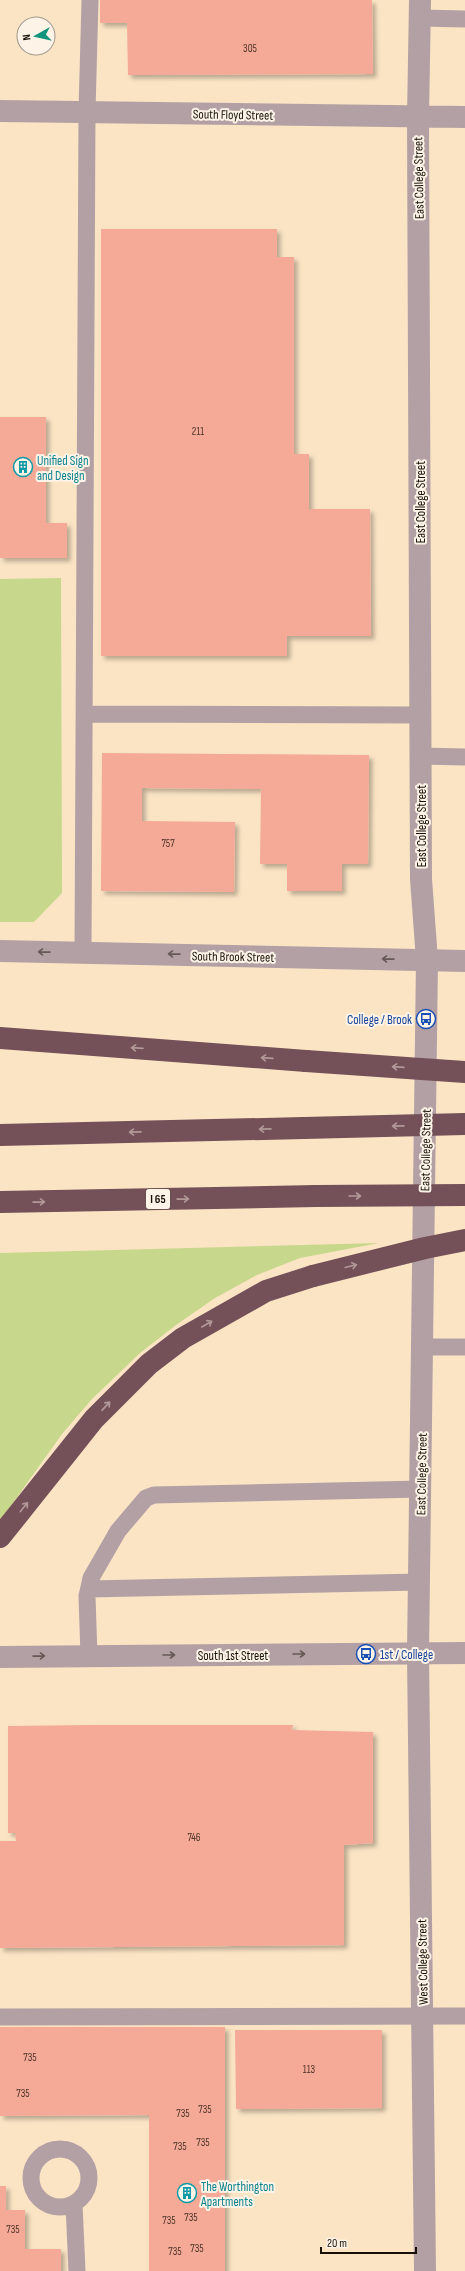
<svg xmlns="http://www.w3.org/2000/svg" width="465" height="2271" font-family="'Sofia Sans Condensed',sans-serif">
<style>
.green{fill:#c7d78b}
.building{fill:#f5aa97;filter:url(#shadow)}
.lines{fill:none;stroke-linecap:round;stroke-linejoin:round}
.service{stroke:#b3a0a4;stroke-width:17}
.minor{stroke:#b3a0a4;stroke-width:22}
.tertiary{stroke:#b3a0a4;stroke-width:22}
.motorway{stroke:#745058;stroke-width:22}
.motorway-bridge{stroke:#745058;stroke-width:22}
.oneway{stroke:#665855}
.oneway2{stroke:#b29998}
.labels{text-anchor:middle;stroke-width:4;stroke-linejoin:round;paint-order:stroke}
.number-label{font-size:11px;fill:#4f362a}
.shield{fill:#fdf3e7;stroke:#5d544a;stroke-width:1}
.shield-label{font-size:12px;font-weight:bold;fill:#181006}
.street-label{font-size:13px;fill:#181006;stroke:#fdf3e7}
.culture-label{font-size:13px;fill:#0d838f;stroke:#fdf3e7;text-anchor:start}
.transit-label{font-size:13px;fill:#164399;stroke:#fdf3e7;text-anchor:end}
</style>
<defs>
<filter id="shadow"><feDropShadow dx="3.5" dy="3.5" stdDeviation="2" flood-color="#0004"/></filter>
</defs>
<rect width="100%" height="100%" fill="#fbe4c4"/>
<path class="green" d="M61,578l1,315 -28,29h-34v-343z
M379,1243l-79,15 -43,17 -42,23 -39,27 -36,28 -48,46 -30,35 -62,87v-268z"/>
<path class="building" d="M100,0h272l1,74 -245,1 -1,-52h-27z
M101,229h176v28h17v197h15v55h61l1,127h-84v20h-186z
M0,417h46v106h21v35h-67z
M102,753l267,2 -1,109h-26v27h-55v-27h-27l1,-75 -119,-1v33l93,1 -1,70 -133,-1z
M94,1725h199l-1,5 81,2v111l-29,2v100l-344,3v-107h16l-1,-8h-7v-107z
M0,2027h225v244h-76v-156l-149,1z
M235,2030h147v78l-146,1z
M0,2186h6v24h19v39h36v22h-61z"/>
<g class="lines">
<path class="service" d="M420,18l45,1
M85,714l336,1
M420,756l45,1
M83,952l4,-841 3,-111
M422,1347h43
M89,1589l330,-7
M89,1656l-2,-60 4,-18 27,-47 28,-33 8,-3 267,-6
M0,2017l465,-1
M31 2178a29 29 0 1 1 58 0a29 29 0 1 1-58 0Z
M74,2204l3,67"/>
<path class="minor" d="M420,0l-2,118 3,761 6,81 -9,693 7,618
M0,111l465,6"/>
<path class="tertiary" d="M0,951l465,10
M0,1657l465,-4"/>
<path class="motorway" d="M0,1038l306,23
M0,1135l304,-7
M0,1202l316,-6
M0,1537l94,-118 55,-55 34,-26 83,-47 47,-15"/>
<path class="motorway-bridge" d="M306,1061l159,11
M304,1128l161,-4
M316,1196l149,-1
M313,1276l112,-28 40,-8"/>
</g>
<defs><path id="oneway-shaft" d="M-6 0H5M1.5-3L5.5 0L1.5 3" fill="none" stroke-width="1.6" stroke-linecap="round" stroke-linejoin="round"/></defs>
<g class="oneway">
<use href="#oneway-shaft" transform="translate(44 952) rotate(-179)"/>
<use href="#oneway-shaft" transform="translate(174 954) rotate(-179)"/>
<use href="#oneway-shaft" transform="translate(388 959) rotate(-179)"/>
<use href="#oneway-shaft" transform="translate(299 1654)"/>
<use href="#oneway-shaft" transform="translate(169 1655)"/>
<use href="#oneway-shaft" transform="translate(39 1656) rotate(-1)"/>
</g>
<g class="oneway2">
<use href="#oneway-shaft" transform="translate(137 1048) rotate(-176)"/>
<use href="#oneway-shaft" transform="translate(267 1058) rotate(-176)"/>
<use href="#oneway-shaft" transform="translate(398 1067) rotate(-176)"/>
<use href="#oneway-shaft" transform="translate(398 1126) rotate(179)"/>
<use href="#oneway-shaft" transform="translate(265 1129) rotate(179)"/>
<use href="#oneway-shaft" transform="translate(135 1132) rotate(179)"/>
<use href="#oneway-shaft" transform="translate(355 1196)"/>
<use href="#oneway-shaft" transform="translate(183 1199) rotate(-1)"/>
<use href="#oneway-shaft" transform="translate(39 1202) rotate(-1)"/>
<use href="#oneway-shaft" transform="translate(351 1266) rotate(-14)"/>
<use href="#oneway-shaft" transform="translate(207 1324) rotate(-30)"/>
<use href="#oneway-shaft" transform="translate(106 1406) rotate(-47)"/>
<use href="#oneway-shaft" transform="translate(24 1507) rotate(-51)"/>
</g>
<defs>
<g id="building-ring" transform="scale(1)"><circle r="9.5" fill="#fdf3e7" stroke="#0f9aa8" stroke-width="1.5"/><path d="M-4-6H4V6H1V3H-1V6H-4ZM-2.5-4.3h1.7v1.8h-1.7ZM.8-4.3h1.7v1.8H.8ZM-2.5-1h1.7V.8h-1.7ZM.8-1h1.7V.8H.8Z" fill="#0f9aa8"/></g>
<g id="bus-ring" transform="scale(1)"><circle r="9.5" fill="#fdf3e7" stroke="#1a4fb4" stroke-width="1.5"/><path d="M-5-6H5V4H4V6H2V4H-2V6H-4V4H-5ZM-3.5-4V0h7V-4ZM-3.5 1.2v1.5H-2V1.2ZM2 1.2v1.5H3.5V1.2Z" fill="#1a4fb4"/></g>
</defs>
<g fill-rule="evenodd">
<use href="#building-ring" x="23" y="467"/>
<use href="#bus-ring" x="426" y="1019"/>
<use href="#bus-ring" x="366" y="1654"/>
<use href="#building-ring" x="187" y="2193"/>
</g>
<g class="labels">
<g class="number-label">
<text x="250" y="52">305</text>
<text x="198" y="435">211</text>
<text x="168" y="847">757</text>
<text x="194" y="1841">746</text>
<text x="30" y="2061">735</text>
<text x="309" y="2073">113</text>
<text x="23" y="2097">735</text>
<text x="205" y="2113">735</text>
<text x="183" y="2117">735</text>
<text x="203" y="2146">735</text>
<text x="180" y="2150">735</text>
<text x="191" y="2221">735</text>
<text x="169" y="2224">735</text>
<text x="13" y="2233">735</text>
<text x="197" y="2252">735</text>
<text x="175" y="2255">735</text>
</g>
<rect class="shield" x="146" y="1189" width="24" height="20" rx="3"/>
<g class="shield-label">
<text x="158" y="1203">I 65</text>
</g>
<g class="street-label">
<text transform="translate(233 114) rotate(1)" y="5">South Floyd Street</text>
<text transform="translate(418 178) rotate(-91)" y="5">East College Street</text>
<text transform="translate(420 502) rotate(-90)" y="5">East College Street</text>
<text transform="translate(421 826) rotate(-90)" y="5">East College Street</text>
<text transform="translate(233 956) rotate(1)" y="5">South Brook Street</text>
<text transform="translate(425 1150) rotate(-89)" y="5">East College Street</text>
<text transform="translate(421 1474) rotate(-89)" y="5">East College Street</text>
<text x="233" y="1660">South 1st Street</text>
<text transform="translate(422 1962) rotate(-91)" y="5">West College Street</text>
</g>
<g class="culture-label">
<text x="37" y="465">Unified Sign<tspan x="37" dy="15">and Design</tspan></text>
<text x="201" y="2191">The Worthington<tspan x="201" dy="15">Apartments</tspan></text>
</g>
<g class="transit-label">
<text x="412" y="1024">College / Brook</text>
<text x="380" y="1659" text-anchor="start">1st / College</text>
</g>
</g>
<g transform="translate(36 36) rotate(262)"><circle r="19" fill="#fdf3e7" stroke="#a1988d"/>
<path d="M0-3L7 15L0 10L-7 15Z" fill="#12947d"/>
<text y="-6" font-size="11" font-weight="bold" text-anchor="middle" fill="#181006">N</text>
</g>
<path d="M321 2247v6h95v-6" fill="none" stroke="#181006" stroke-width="2"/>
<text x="327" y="2247" font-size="12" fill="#181006" stroke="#fdf3e7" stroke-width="3" paint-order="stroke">20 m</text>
</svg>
